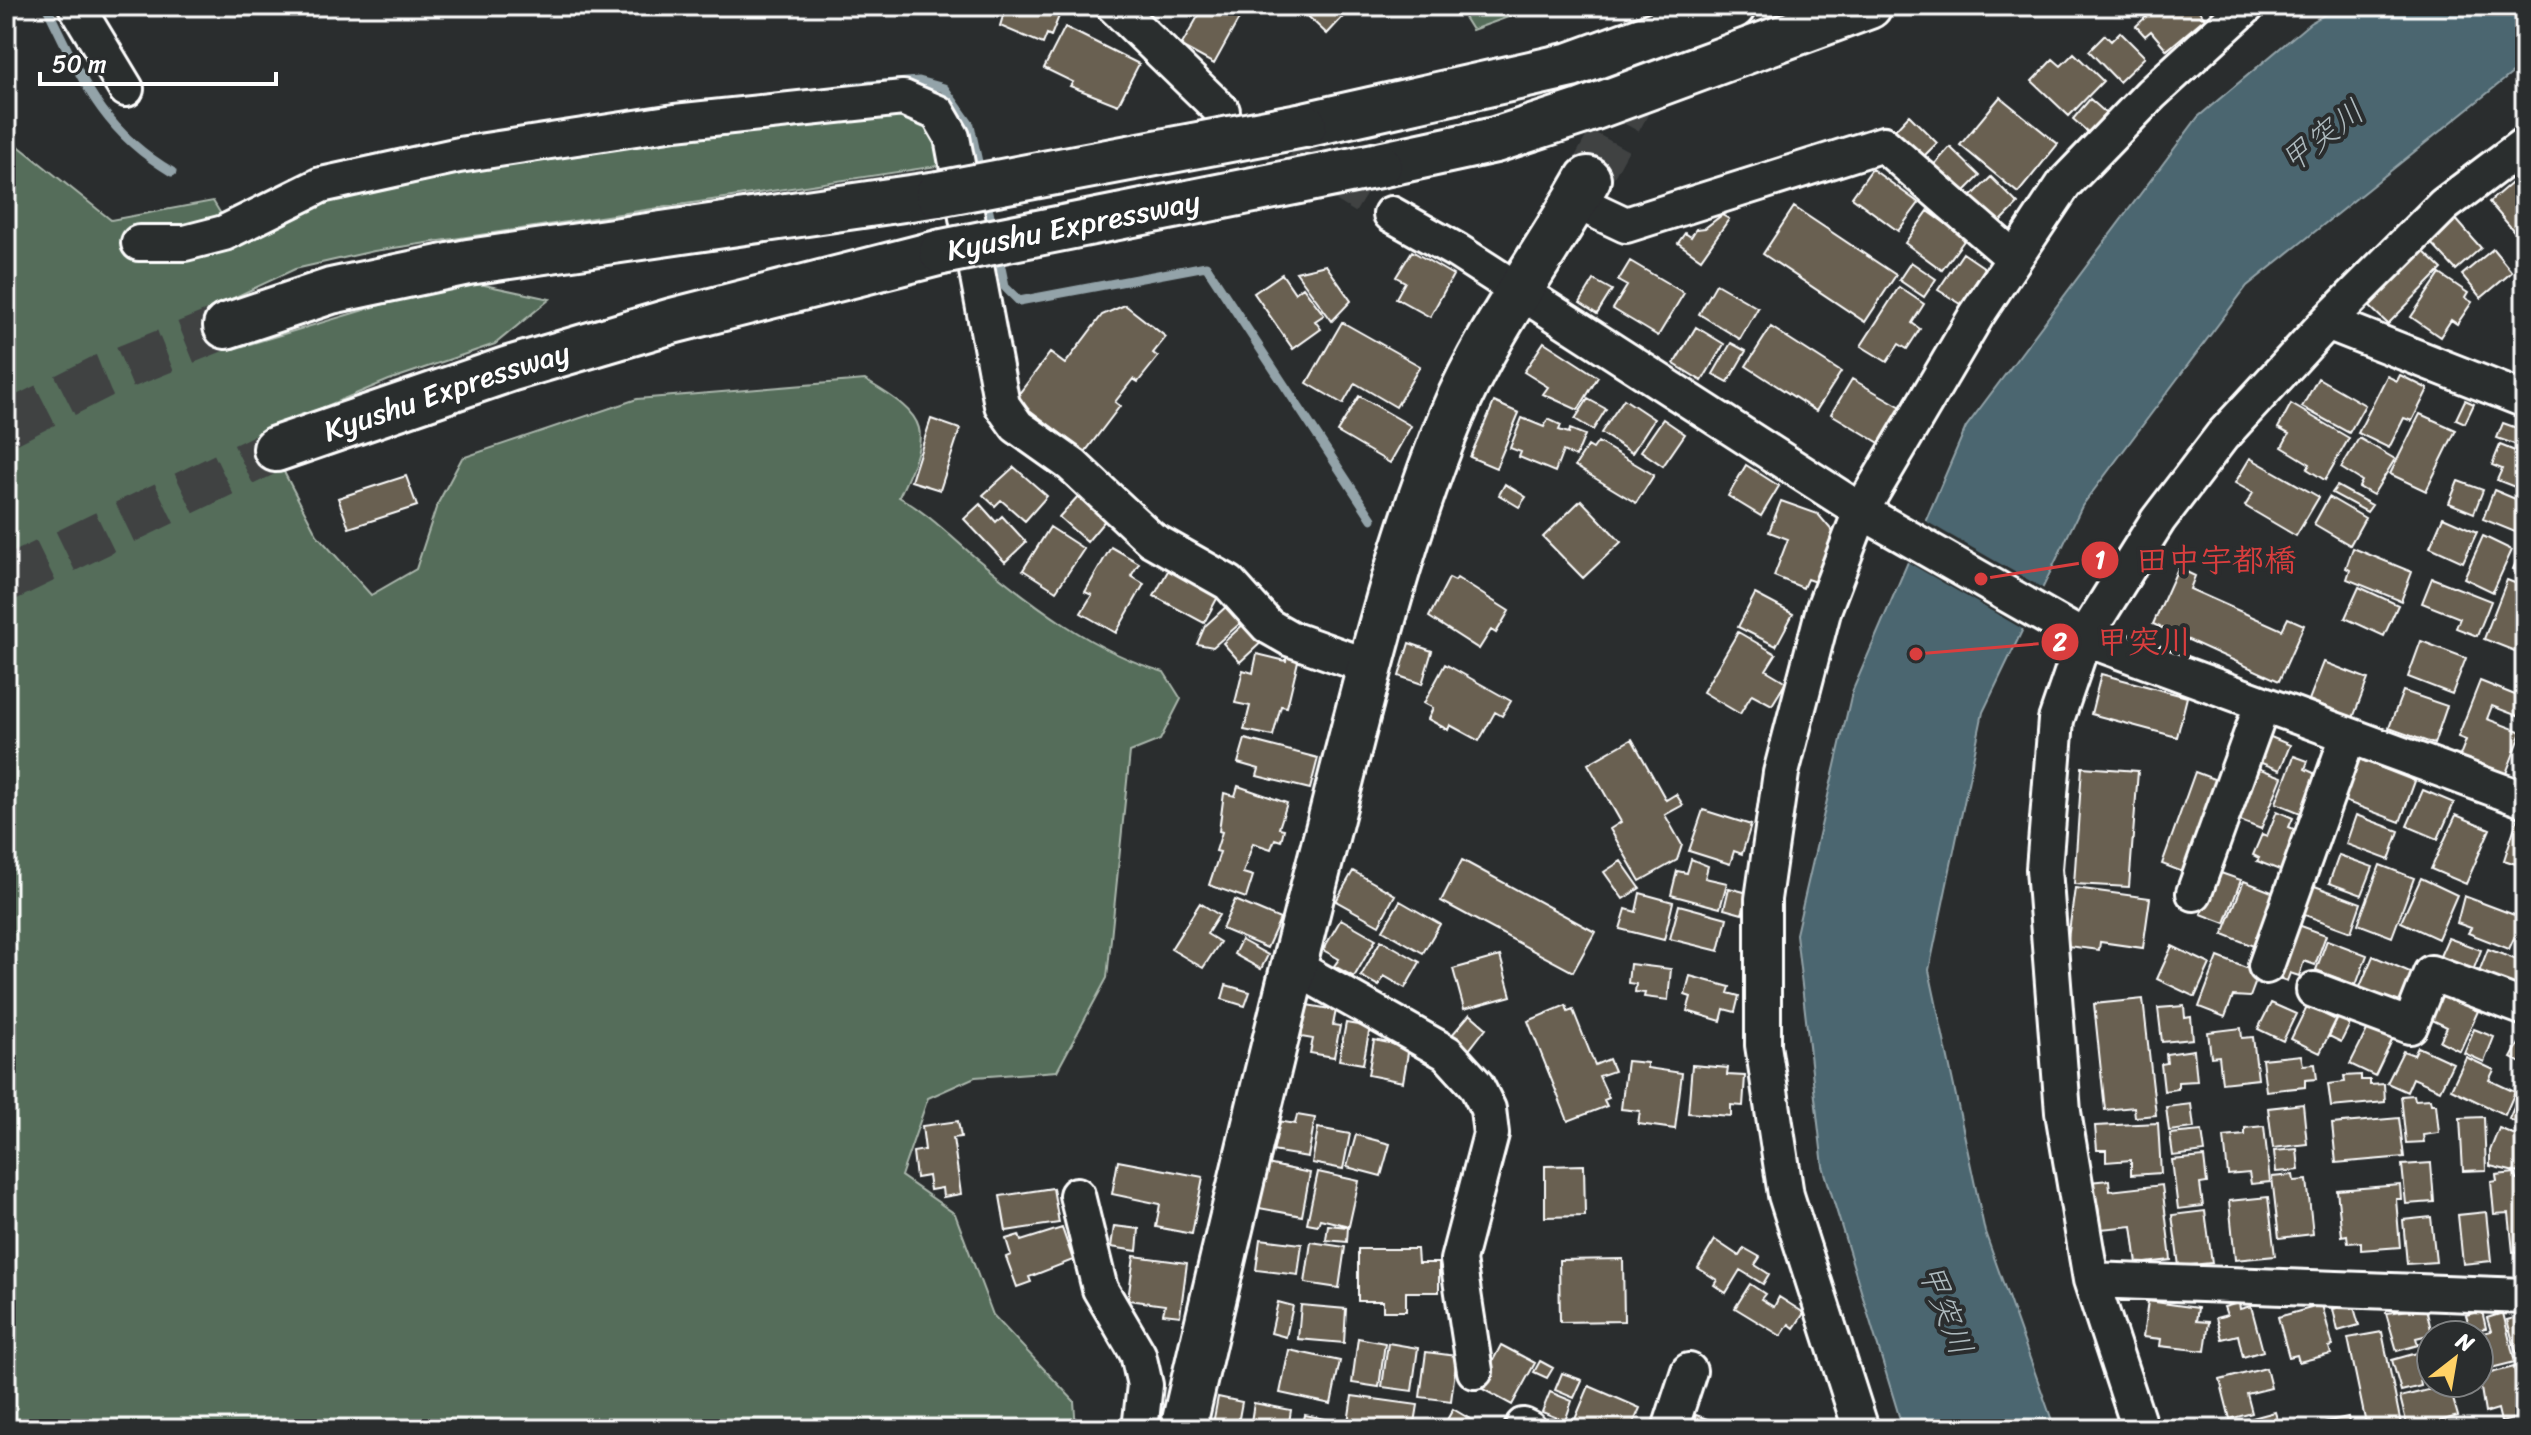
<svg xmlns="http://www.w3.org/2000/svg" width="2531" height="1435" font-family="Sriracha,'Klee One',sans-serif">
<style>
.green{fill:#556d5a;stroke:#aab6ac;stroke-width:2}
.water{fill:#4b666f;stroke:#93a3a9;stroke-width:2}
.pier{fill:#2a2d2e}
.lines{fill:none;stroke-linecap:round;stroke-linejoin:round}
.stream{stroke:#93a3a9;stroke-width:9}
.building{fill:#696051;stroke:#fff;stroke-width:2}
.minor-tunnel{stroke:#3f4243;stroke-width:34;stroke-dasharray:34 17;stroke-linecap:butt}
.tertiary-tunnel{stroke:#3f4243;stroke-width:44;stroke-dasharray:44 22;stroke-linecap:butt}
.motorway-tunnel{stroke:#3f4243;stroke-width:44;stroke-dasharray:44 22;stroke-linecap:butt}
.minor-casing{stroke:#fff;stroke-width:40}
.tertiary-casing{stroke:#fff;stroke-width:50}
.motorway-casing{stroke:#fff;stroke-width:50}
.minor{stroke:#2a2d2e;stroke-width:34}
.tertiary{stroke:#2a2d2e;stroke-width:44}
.motorway{stroke:#2a2d2e;stroke-width:44}
.motorway-bridge-casing{stroke:#fff;stroke-width:50;stroke-linecap:butt}
.motorway-bridge{stroke:#2a2d2e;stroke-width:44}
.labels{text-anchor:middle;stroke-width:8;stroke-linejoin:round;paint-order:stroke}
.street-label{font-size:30px;fill:#fff;stroke:#2a2d2e}
.water-label{font-size:32px;font-style:italic;fill:#aebabe;stroke:#2a2d2e}
.leader{fill:none;stroke:#da3e3e;stroke-width:3}
.callout-dot{fill:#da3e3e;stroke:#2a2d2e;stroke-width:3}
.mark-label{font-size:24px;text-anchor:middle;font-weight:bold;fill:#fff}
.callout-label{font-size:32px;text-anchor:middle;font-weight:bold;fill:#da3e3e;stroke:#2a2d2e;stroke-width:8;stroke-linejoin:round;paint-order:stroke}
</style>
<rect width="100%" height="100%" fill="#2a2d2e"/>
<filter id="ink" filterUnits="userSpaceOnUse"><feTurbulence type="fractalNoise" baseFrequency=".0125" numOctaves="2"/><feDisplacementMap in="SourceGraphic" scale="16" xChannelSelector="R" yChannelSelector="G"/><feConvolveMatrix kernelMatrix="1 2 1 2 8 2 1 2 1" color-interpolation-filters="sRGB"/></filter>
<g filter="url(#ink)">
<path class="green" d="M1457,6h82l-67,24z
M907,109l21,12 16,44 -570,86 -79,18 -83,39 18,42 164,-49 81,-18 75,16 -55,45 -106,36 -120,50 16,44 32,61 54,60 45,-26 21,-64 25,-47 175,-59 228,-19c66,39 66,49 34,117 30,17 51,39 77,61 56,46 118,94 188,114l17,27 -21,41 -30,12 -23,226 -50,93 -82,6 -47,21 -27,78 54,38 38,101 81,86 2,28h-1070v-1293l105,84 102,-19 25,41 87,-47 166,-33z"/>
<path class="water" d="M2340,6h185v57l-278,223 -165,220 -99,206 -54,258 56,262 70,197h-152l-80,-263 -27,-232 56,-242 114,-265 232,-310 112,-94z"/>
<path class="pier" d="M1922,519l124,71 -20,41 -122,-71z"/>
<g class="lines">
<path class="stream" d="M46,6c35,70 54,124 126,166
M846,87l73,-6 25,7 26,37 11,51
M986,198l7,33
M998,253l7,34 14,14 187,-35 166,253"/>
</g>
<path class="building" d="M995,6h68l-12,30 -4,-2 -4,10 -43,-18 3,-10 -11,-4z
M1204,6h42l-32,58 -33,-18z
M1297,6h56l-26,28z
M2170,6l7,5 6,-5h12l10,12 -38,32 -16,-19 -6,5 -9,-10 14,-13 9,2z
M1065,27l74,37 -21,41 -48,-19 3,-4 -29,-14z
M2120,32l25,25 -26,25 -30,-31 16,-16 6,6z
M2074,53l29,28 -34,35 -37,-35 21,-22 8,7z
M2000,97l58,47 -40,49 -58,-48z
M2090,99l16,14 -17,20 -16,-14z
M1909,115l28,28 -20,20 -28,-27z
M1950,147l30,29 -19,19 -29,-28z
M1872,169l47,34 -21,28 -46,-34z
M2525,171v73l-36,-42z
M1991,177l27,27 -21,21 -27,-27z
M1794,207l102,68 -31,47 -102,-68z
M1928,211l38,27 -24,32 -37,-27z
M1722,215l7,4 -28,40 -23,-16 7,-10 6,4 5,-8 9,-1z
M2455,218l26,30 -25,22 -27,-29z
M2493,249l19,23 -31,26 -19,-23z
M2422,250l20,19 -54,55 -19,-18z
M1412,251l41,24 -23,42 -34,-19 9,-16 -9,-5z
M1963,253l22,15 -24,36 -23,-14z
M1630,261l54,32 -26,43 -45,-27 14,-23 -9,-5z
M1911,262l25,17 -12,18 -25,-17z
M1326,265l25,36 -19,20 -36,-49z
M1282,274l13,19 8,-6 21,28 -9,6 6,8 -28,20 -39,-56z
M2440,274l28,19 -3,5 7,4 -15,22 -6,-4 -11,17 -29,-20z
M1594,280l18,10 -15,24 -17,-11z
M1716,284l42,24 -18,31 -41,-25z
M1899,287l25,17 -12,19 8,6 -13,20 -8,-5 -12,18 -26,-16z
M1125,305l41,32 -13,16 5,4 -20,25 -5,-3 -18,23 5,4 -35,46 -70,-53 35,-46 15,11 37,-49z
M1342,322l78,44 -24,41 -41,-24 -12,21 -36,-21z
M1696,327l28,17 -22,37 -28,-17z
M1771,327l70,45 -25,39 -70,-45z
M1544,342l54,35 -20,33 -35,-16 5,-7 -24,-15z
M1731,343l15,8 -18,31 -15,-8z
M2400,375l28,14 -16,32 -8,-3 -15,30 -31,-15 29,-57 10,5z
M2318,378l47,27 -16,28 -47,-26z
M1852,379l51,29 -22,36 -50,-30z
M1359,396l52,30 -21,37 -53,-31z
M1588,399l18,10 -13,21 -18,-11z
M1624,399l30,20 -22,34 -31,-20z
M2465,400l9,4 -9,19 -9,-4z
M1494,402l25,11 -23,55 -26,-11z
M2291,404l58,34 -24,42 -18,-11 3,-5 -28,-17 7,-13 -11,-6z
M2420,414l36,16 -30,61 -36,-17z
M1522,418l22,9 4,-8 13,6 -2,5 10,3 1,-4 15,6 -9,22 -13,-6 -8,21 -36,-15 2,-5 -11,-4z
M931,419l29,10 -20,61 -29,-9z
M1663,419l22,15 -22,32 -22,-15z
M2503,423l22,8v17l-28,-10z
M2359,438l36,21 -22,36 -14,-8 3,-6 -21,-13z
M1598,442l56,33 -18,28 -61,-37 13,-20 5,3z
M2500,445l25,10v36l-28,-11 5,-11 -10,-4z
M2250,458l69,39 -23,39 -51,-30 8,-13 -18,-10z
M1746,465l33,21 -18,30 -33,-20z
M1014,467l33,29 -22,25 -24,-21 -6,6 -12,-11z
M406,476l11,30 -68,22 -11,-30z
M2458,481l25,9 -9,23 -25,-10z
M1505,484l21,13 -7,10 -20,-12z
M2337,486l35,19 -5,7 -35,-19z
M2494,490l31,13v17l-5,14 -37,-15z
M1080,494l27,24 -20,24 -28,-25z
M2329,497l36,21 -15,27 -36,-21z
M1581,500l40,42 -38,36 -40,-41z
M1781,501l37,13 16,19 -19,49 -8,-3 -4,9 -29,-12 14,-37 -19,-7z
M980,504l16,18 6,-6 24,26 -21,20 -41,-43z
M2443,517l34,15 -14,30 -33,-15z
M1050,527l34,22 -28,42 -33,-21z
M2483,536l29,14 -19,42 -29,-14z
M2525,542v32l-12,-5z
M1111,547l28,16 -8,13 13,8 -28,49 -35,-20 11,-18 -7,-3z
M2353,548l59,24 -11,29 -54,-22 3,-9 -4,-2z
M1170,567l50,26 -16,30 -50,-27z
M2178,568l17,8 -5,13 92,41 6,-12 16,7 -25,56 -126,-57z
M1449,578l6,3 2,-3 52,33 -13,22 -5,-3 -12,19 -50,-32z
M2432,578l59,23 -14,35 -21,-8 4,-10 -38,-15z
M2507,580l18,7v68l-41,-16z
M2359,587l39,18 -14,31 -39,-18z
M1755,594l38,20 -17,32 -38,-19z
M1229,604l15,16 -31,27 -16,-3 8,-18z
M1248,620l17,19 -25,23 -17,-19z
M1738,632l38,22 -10,16 20,12 -14,23 -20,-11 -12,20 -37,-22z
M2421,641l45,17 -14,36 -44,-17z
M1409,643l23,8 -10,33 -23,-8z
M1257,654l29,7 1,-7 12,3 -12,50 -6,-1 -8,30 -29,-6 6,-24 -15,-3 8,-33 10,3z
M2324,662l44,17 -15,39 -44,-18z
M1445,664l66,37 -9,15 -7,-4 -16,29 -29,-16 -2,5 -20,-11 5,-11 -9,-5z
M2101,674l86,23 -10,40 -86,-23z
M2480,681l45,18 -2,19 -31,-12 -5,13 35,13 -17,44 -46,-18 7,-18 -8,-3z
M2403,691l44,15 -13,38 -45,-16z
M2266,735l24,10 -10,25 -24,-9z
M1245,739l73,19 -8,31 -53,-13 2,-7 -21,-6z
M1632,739l34,61 10,-6 7,11 -18,10 17,30 -5,15 -37,21 -30,-52 11,-7 -33,-58z
M2294,756l14,5 -3,8 13,6 -15,39 -27,-11z
M2354,757l61,24 -15,41 -61,-23z
M2082,767l56,4 -9,116 -55,-3z
M2255,767l27,10 -21,52 -26,-10z
M2195,772l27,10 -34,92 -26,-10z
M1238,786l49,17 -8,25 5,1 -3,12 -6,-2 -4,10 -18,-6 -10,30 10,3 -7,22 -37,-13 11,-33 -4,-1 6,-19 -3,-1 5,-38 11,3z
M2423,790l31,13 -16,36 -31,-13z
M1703,810l48,15 -9,29 -8,-3 -4,13 -41,-13z
M2277,811l16,7 -4,9 9,4 -11,42 -30,-12 2,-3 -6,-3 9,-21 5,2z
M2356,815l43,16 -10,29 -43,-16z
M2456,815l34,14 -24,55 -35,-15z
M2517,820l8,3v44l-21,-7z
M2339,855l34,12 -11,28 -33,-12z
M1691,859l17,7 -3,12 22,5 -7,25 -49,-13 6,-24 10,2z
M1462,860l133,72 -22,40 -132,-71z
M1621,861l19,27 -17,11 -19,-27z
M2380,865l34,13 -22,59 -34,-13z
M1353,871l42,24 -16,30 -43,-24z
M2218,872l23,8 -16,43 -24,-9z
M2421,878l36,17 -19,44 -37,-17z
M2244,881l38,15 -21,53 -38,-15z
M2312,885l49,18 -10,29 -49,-18z
M1729,888l19,5 -6,21 -18,-5z
M2075,888l75,10 -7,50 -43,-6 -1,8 -32,-4z
M1640,893l33,9 -9,38 -44,-11 6,-20 10,3z
M2464,896l61,23 -1,24 -10,-5 -5,11 -41,-16 3,-5 -14,-5z
M1235,900l45,19 -13,29 -45,-19z
M1400,901l40,23 -17,29 -40,-23z
M1200,903l19,12 -12,19 13,8 -17,26 -32,-19z
M1679,905l48,13 -8,33 -49,-12z
M1341,919l35,20 -22,38 -20,-11 5,-7 -16,-9z
M2290,922l36,13 -11,30 -11,-4 -5,15 -9,-3 -3,8 -17,-6z
M2448,938l33,12 -10,26 -34,-13z
M1241,940l27,15 -7,14 -27,-15z
M1381,940l39,22 -15,26 -21,-12 -5,10 -18,-10z
M2327,940l40,15 -11,30 -40,-15z
M2172,946l38,18 -15,33 -38,-18z
M2488,949l37,14v32l-48,-18z
M1500,956l11,40 -47,13 -11,-40z
M2373,956l44,19 -14,32 -44,-18z
M2218,957l41,16 -9,24 -17,-1 -8,21 -26,-10z
M1630,964l41,5 -3,31 -24,-3 1,-4 -10,-1 1,-8 -8,-1z
M1690,976l40,11 -2,6 11,3 -4,16 -11,-3 -3,12 -34,-10 4,-14 -6,-2z
M1226,985l24,7 -5,14 -23,-7z
M2438,993l40,18 -18,40 -20,-10 7,-14 -21,-10z
M2143,999l13,116 -21,2 -1,-10 -29,3 -11,-106z
M2271,1003l25,11 -13,27 -25,-12z
M1307,1005l29,5 -3,15 7,1 -6,31 -24,-4 3,-14 -12,-2z
M1566,1005l2,7 5,-2 22,55 14,-6 5,12 -15,5 10,22 -5,2 3,6 -39,15 -40,-100z
M2184,1006l1,12 6,-1 2,22 -31,3 -4,-34z
M2307,1006l29,14 -16,33 -29,-14z
M1470,1014l16,14 -17,22 -18,-14z
M2338,1018l12,6 -9,18 -12,-6z
M1346,1023l24,4 -7,37 -24,-4z
M2370,1024l24,12 -19,40 -25,-12z
M2241,1028l1,10 11,-1 5,42 -36,4 -3,-27 -8,1 -3,-25z
M2474,1029l20,8 -10,25 -20,-9z
M2525,1033v32l-14,-7z
M1374,1040l35,7 -6,35 -35,-7z
M2418,1047l35,16 -13,27 -27,-12 -6,14 -20,-9 16,-32 11,4z
M2194,1050l3,31 -19,1v7l-14,2 -3,-27 6,-1 -1,-9z
M2301,1055l2,10 12,-1 2,15 -12,1v7l-39,4 -4,-32z
M2466,1057l28,13 -5,10 26,12 -10,23 -54,-26z
M1627,1061l20,2v5l35,5 -7,56 -37,-5 2,-13 -19,-2z
M1692,1065l36,3 -1,7 18,1 -2,30 -12,-1v11l-43,-3z
M2361,1075v5h9v5l14,-1 1,18 -54,5 -3,-23 17,-2 -1,-6z
M2525,1082v44l-16,-7z
M2414,1095l1,5 15,-1 1,5h5l3,29 -16,2 1,7 -18,1 -5,-47z
M2191,1104l3,24 -25,3 -3,-24z
M2303,1104l4,40 -34,4 -5,-40z
M1297,1115l18,3 -7,39 -36,-6 6,-30 17,3z
M2484,1117l2,53 -23,1 -3,-53z
M2399,1118l5,39 -68,6 -4,-39z
M958,1121l3,16 -8,1 8,56 -18,3 -1,-9 -12,2 -2,-14 -12,2 -3,-26 12,-2 -3,-24z
M2158,1123l3,50 -30,2v-15l-25,2v-12h-9l-2,-24z
M2264,1126l6,56 -19,2 -2,-11 -21,2 -4,-38 21,-2v-7z
M1318,1128l32,6 -7,35 -31,-6z
M2499,1128l26,11v26l-6,8 -29,-7v-15z
M2202,1131l3,21 -32,4 -3,-22z
M1356,1135l34,9 -9,32 -34,-9z
M2297,1149l2,21 -23,2 -2,-21z
M2204,1157l3,26 -7,1 3,22 -25,3 -6,-49z
M1118,1161l85,16 -11,57 -36,-7 4,-23 -48,-10z
M2431,1163l3,39 -28,2 -4,-39z
M1267,1164l43,9 -8,43 -43,-8z
M1584,1165l1,51 -40,1v-51z
M1318,1172l41,9 -10,45 -29,-7 -2,6 -11,-2z
M2515,1173l1,7 9,-1v72l-12,1 -4,-39 -15,1 -3,-32 6,-1 -1,-6z
M2293,1175l1,6 13,-1 6,54 -34,4 -7,-61z
M2109,1180l1,11 52,-6 9,75 -34,4 -5,-38 -31,3 -3,-23 -6,1 -3,-25z
M2400,1185l1,14h-5l4,48 -39,3v-8l-13,1 -1,-8 -5,1 -5,-46z
M1053,1188l6,35 -53,8 -6,-35z
M2268,1197l7,59 -40,4 -6,-59z
M2205,1211l7,52 -33,3 -7,-51z
M2486,1212l5,49 -28,3 -5,-49z
M2431,1217l5,45 -29,2 -4,-44z
M1328,1225l20,2 -1,15 -21,-2z
M1114,1226l25,3 -2,22 -26,-4z
M1062,1228l11,32 -44,17 2,5 -14,5 -11,-30 5,-2 -5,-16 13,-4 2,6z
M1260,1239l42,5 -4,31 -42,-5z
M1715,1240l24,16 5,-8 16,9 -5,8 14,9 -6,10 -23,-14 -14,23 -12,-8 3,-5 -19,-12z
M1311,1242l34,5 -6,41 -34,-5z
M1358,1249h59l1,14h21v29h-33v19h-23v-10h-25z
M1134,1256l53,7 -7,53 -17,-2 2,-9 -37,-5z
M1623,1259l1,62 -64,1 -1,-62z
M1750,1284l15,10 -4,5 13,8 5,-10 25,16 -10,15 -5,-4 -8,12 -46,-28z
M2148,1301l50,7 -2,13 13,1 -4,29 -45,-5 1,-7 -18,-2z
M1278,1302l15,4 -7,31 -15,-4z
M2239,1303l1,6 11,-3 12,45 -20,6 -5,-22 -16,4 -6,-21 11,-3 -3,-8z
M2353,1304l6,21 -21,6 -5,-22z
M1301,1305l45,4 -2,34 -46,-4z
M2322,1305l11,41 -4,1 2,7 -32,8 -2,-7 -8,2 -11,-40z
M2426,1308l6,26 -16,4 2,7 -21,6 -11,-38z
M2482,1311l4,17 -15,4 -5,-17z
M2503,1313l12,49 -36,9v-36h-4l16,-4 -4,-13z
M2525,1315v35l-9,2 -9,-32z
M2382,1332l20,97h-35l-19,-91z
M1358,1338l27,5 -6,44 -27,-4z
M1388,1343l30,5 -6,43 -30,-4z
M1501,1345l34,18 -23,42 -33,-18z
M2431,1349v28l-11,3 1,6 -20,5 -9,-31z
M1289,1350l51,11 -9,43 -51,-11z
M1426,1352l31,4 -6,45 -31,-4z
M1540,1361l13,7 -6,10 -13,-6z
M2514,1367l11,49 -24,6 -3,-13 -13,4 -6,-37z
M2266,1368l5,20 -24,6 5,19 -22,6 -10,-39z
M1562,1373l20,7 -8,18 -19,-8z
M1589,1386l51,22 -9,21h-45l-13,-5z
M2440,1387l2,7 9,-2 7,24 -18,5 2,5 -34,3 -8,-32z
M1550,1392l22,9 -7,20 -23,-9z
M1352,1396l66,9 -4,24h-67z
M1218,1397l24,5 -5,27h-25z
M1254,1403l37,7 -3,19 -38,-1z
M1453,1409l34,20h-45z
M2275,1412l5,17h-49l-1,-5z
M1305,1415l31,6 -2,8h-32z
M1696,1415l28,10 -2,4h-32z
M2348,1417l2,12h-49l-1,-2z"/>
<g class="lines">
<path class="minor-tunnel" d="M1248,127l143,87"/>
<path class="tertiary-tunnel" d="M1588,179l94,-173"/>
<path class="motorway-tunnel" d="M6,425l97,-49 123,-50
M6,580l270,-131"/>
<g class="minor-casing">
<path id="minor" d="M76,6l50,83
M1114,6l108,105
M1575,201l51,24 257,-81 131,114
M1391,214l66,37 404,260 223,127 441,162
M139,243h46l39,-10 97,-48 138,-30 216,-33 228,-24 35,15 14,24 50,268 15,21 55,39 79,74 78,44 39,43 23,13 79,28
M2327,322l198,78
M2194,893l68,-188
M1293,966l154,87 29,32 12,24 3,25 -33,126 17,111
M2266,966l82,-230
M2314,990l96,36 21,-53 94,35
M1077,1195l23,94 38,65 7,31 -5,44
M2091,1280l434,16
M1523,1426l6,3
M1670,1429l19,-58
M1861,1429l-75,-234 -23,-150v-146l18,-126 43,-165 37,-97 115,-195 88,-132 87,-90 96,-88
M2140,1429l-49,-149 -28,-168 -19,-243 12,-149 28,-82 74,-118 64,-84 105,-114 117,-117 81,-61"/>
</g>
<g class="tertiary-casing">
<path id="tertiary" d="M1183,1429c47,-203 95,-405 147,-607 35,-137 68,-277 122,-407 35,-83 92,-158 136,-236"/>
</g>
<g class="motorway-casing">
<g id="motorway">
<path d="M1304,125l267,-60 162,-59"/>
<path d="M1379,165l116,-25 86,-28 288,-106"/>
<path d="M226,326l105,-35 137,-29 470,-68"/>
<path id="s1" d="M276,449l233,-80 163,-48 270,-69"/>
</g>
</g>
<use href="#minor" class="minor"/>
<use href="#tertiary" class="tertiary"/>
<use href="#motorway" class="motorway"/>
<g class="motorway-bridge-casing">
<g id="motorway-bridge">
<path d="M938,194l366,-69"/>
<path id="s2" d="M942,252l437,-87"/>
</g>
</g>
<use href="#motorway-bridge" class="motorway-bridge"/>
</g>
</g>
<g class="labels">
<g class="street-label">
<text dy="10" stroke="none"><textPath href="#s2" startOffset="134">Kyushu Expressway</textPath></text>
<text dy="10" stroke="none"><textPath href="#s1" startOffset="180">Kyushu Expressway</textPath></text>
</g>
<g class="water-label">
<text transform="translate(2322 136) rotate(-38)" y="11">甲突川</text>
<text transform="translate(1946 1309) rotate(69)" y="11">甲突川</text>
</g>
</g>
<path class="leader" d="M1981 579L2100 560M1916 654L2060 642"/>
<g class="callout-dot">
<circle cx="1981" cy="579" r="8"/>
<circle cx="1916" cy="654" r="8"/>
<circle cx="2100" cy="560" r="20"/>
<circle cx="2060" cy="642" r="20"/>
</g>
<g class="mark-label">
<text x="2100" y="568">1</text>
<text x="2060" y="650">2</text>
</g>
<g class="callout-label">
<text x="2216" y="571">田中宇都橋</text>
<text x="2144" y="653">甲突川</text>
</g>
<rect width="2531" height="1435" fill="none" stroke="#2a2d2e" stroke-width="32"/>
<rect x="16" y="16" width="2499" height="1403" fill="none" stroke="#fff" stroke-width="3" filter="url(#ink)"/>
<g transform="translate(2455 1359) rotate(31)"><circle r="38" fill="#2a2d2e" stroke="#7f8182" stroke-width="2"/>
<path d="M0-6L14 30L0 20L-14 30Z" fill="#ffd166"/>
<text y="-12" font-size="22" font-weight="bold" text-anchor="middle" fill="#ffffff">N</text>
</g>
<path d="M40 72v12h236v-12" fill="none" stroke="#ffffff" stroke-width="4"/>
<text x="52" y="72" font-size="24" fill="#ffffff" stroke="#2a2d2e" stroke-width="6" paint-order="stroke">50 m</text>
</svg>
